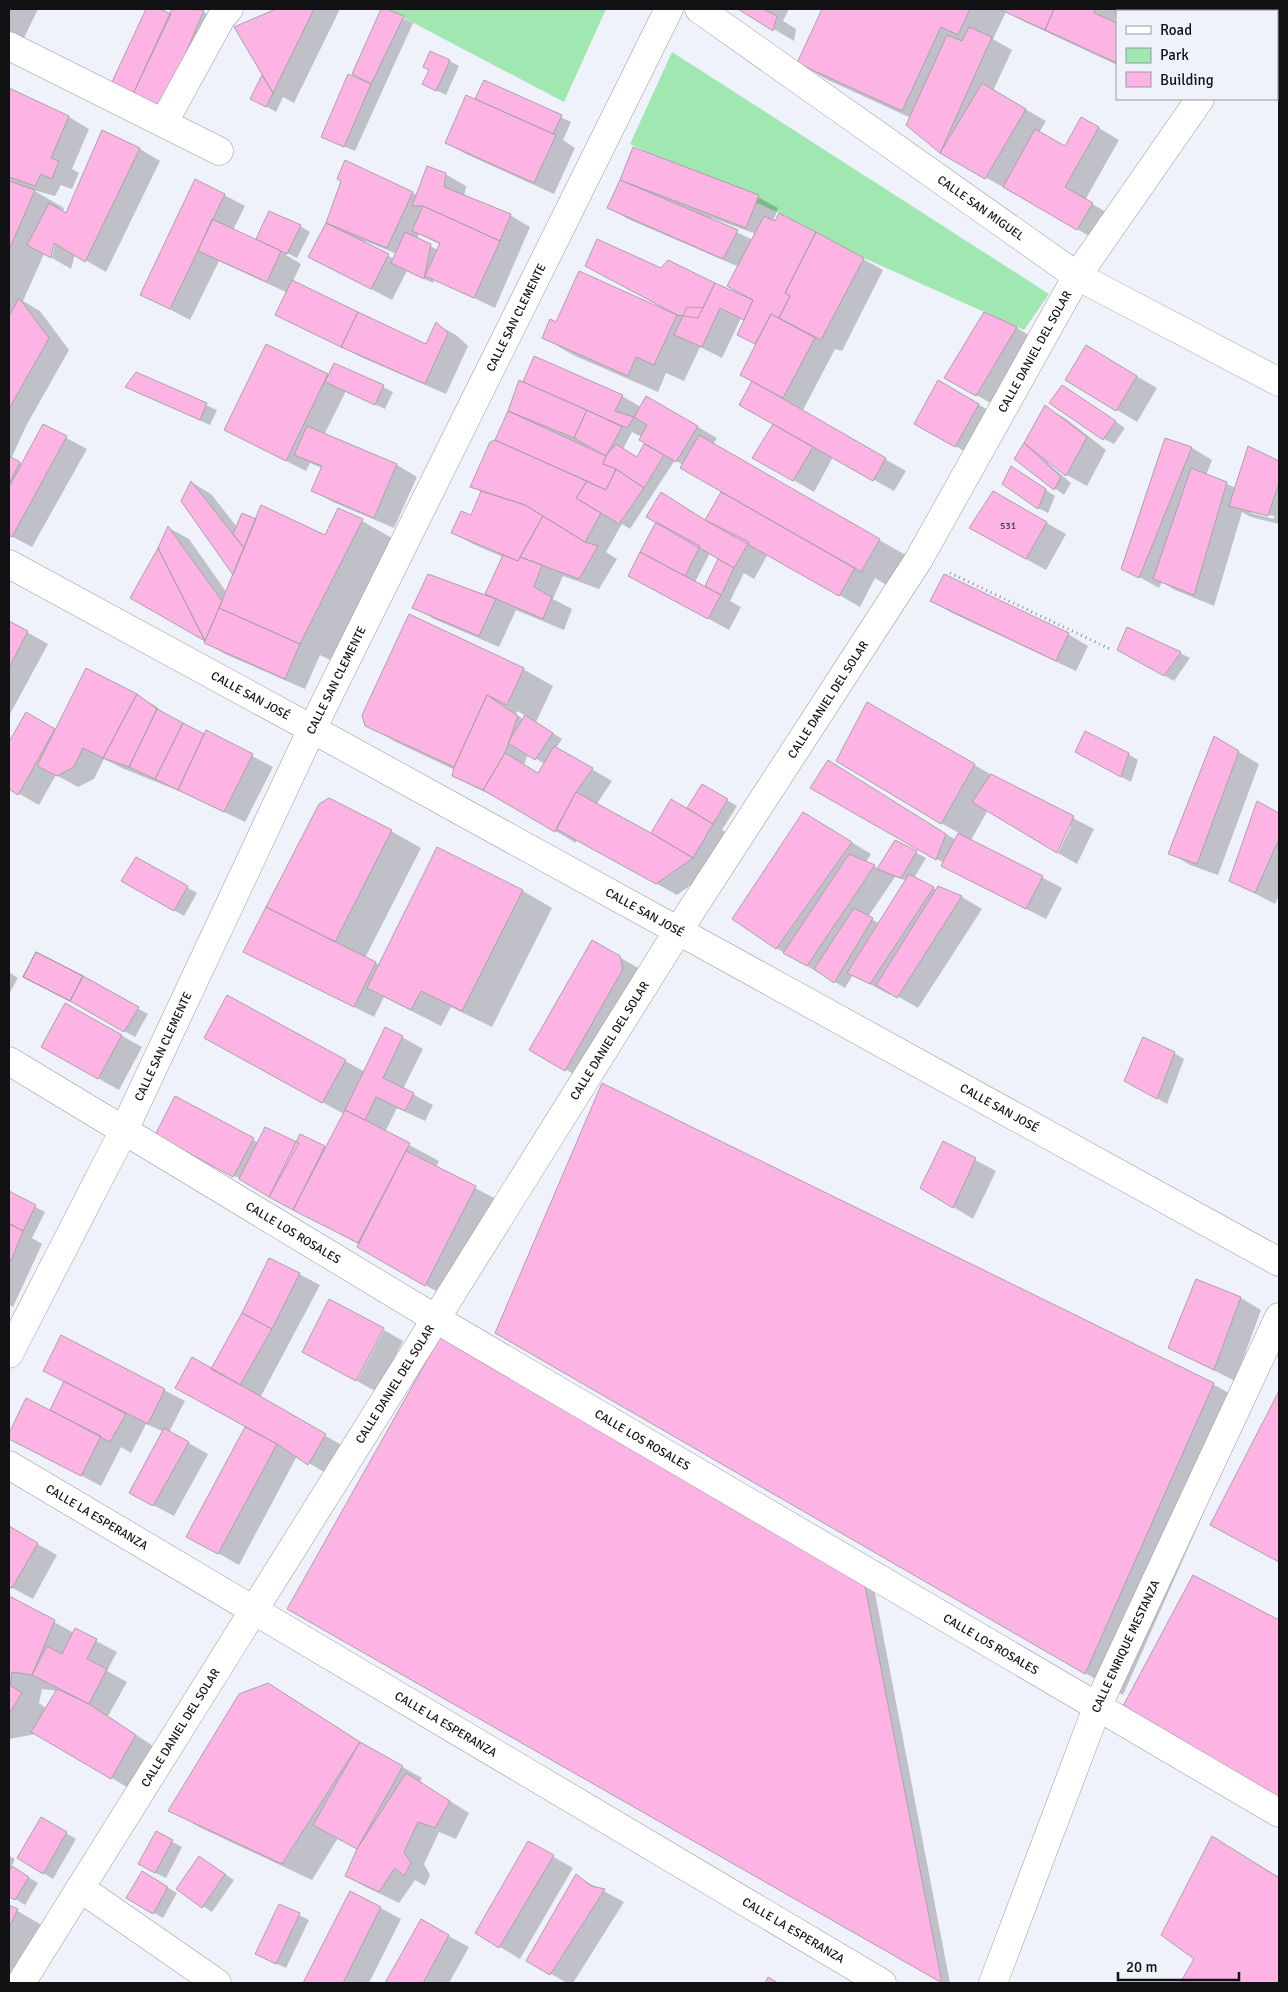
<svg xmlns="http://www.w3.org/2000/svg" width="1288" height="1992" font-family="Signika,sans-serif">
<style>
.green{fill:#a0e7b2}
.shadow{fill:#0003;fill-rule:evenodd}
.building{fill:#fdb4e4;stroke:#aaa2a7}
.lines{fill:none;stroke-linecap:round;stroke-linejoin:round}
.minor-casing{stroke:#9a9ba3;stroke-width:29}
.path{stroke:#8f9096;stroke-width:3;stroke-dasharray:1 4;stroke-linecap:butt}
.minor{stroke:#fff;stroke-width:28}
.labels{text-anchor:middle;stroke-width:4.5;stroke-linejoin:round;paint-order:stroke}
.number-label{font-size:10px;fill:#4c3a48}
.street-label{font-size:12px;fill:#111114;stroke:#f0f2fb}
</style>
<rect width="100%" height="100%" fill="#f0f2fb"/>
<path class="green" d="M387,9h219l-42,93z
M672,52l377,242 -25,36 -160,-72 -85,-45 -149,-69z"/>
<path class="shadow" d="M9,9h29l-17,35 -12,-6z
M148,9h9l14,6 3,-6h24l26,14 -41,94 -51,-22 -20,-12z
M279,9h61l-46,94 -11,-6 -7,15 -14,-8 1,-27 3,2 -31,-52z
M383,9l30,14 -58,128 -22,-9 34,-61 -14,-8z
M740,9h49l-6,12 13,8 -2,12z
M823,9h297l-1,2h-2l-3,12 3,1v41l-94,-44 -17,-9 -13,27 19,11 -19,41 53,30 -7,12 26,15 17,-30 37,22 -34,60 28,16 -15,25 -157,-89 -33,-27 3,-7 -83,-38 -30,-17z
M450,61l9,5 -13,29 -13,-6z
M484,81l87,41 -8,18 12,8 -21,46 -88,-40 -20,-11 30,-43z
M9,89l60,28 20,12 -17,40 7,4 -7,16 -11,-4 -6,11 -22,-6 31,18 -1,4 4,2 73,-65 20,12 -54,111 -31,-18 -4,15 -19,-11 3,-14 -11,10 -21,47 17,10 29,39 -43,76 -15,33 11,5 22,-38 43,23 -55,98 -23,-12z
M346,162l71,33 28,-21 21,12 -2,11 46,18 20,12 -35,81 -61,-29 -1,4 -26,-12 -15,29 -82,-43 17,-34 16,-42zM419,234l22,11 -3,5 -21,-11zM365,241l32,13 -3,5 -30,-16z
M196,180l49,26 -12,24 30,14 37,-18 10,6 -13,26 -10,-5 -1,2 15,9 -8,17 133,65 10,-22 20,11 12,11 -22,48 -83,-36 -86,-44 11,-21 -69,-32 -29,59 -49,-26z
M622,180l136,17 20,11 -5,14 90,37 20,11 -41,81 -7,-2 -33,63 104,59 -12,20 -61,-34 -19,35 -60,-35 20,-33 -21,-43 3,-36 -18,-11 7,-14 -4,-2 -19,40 -22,-11 -16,34 -18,-8 -8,19 -85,-37 -29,-17 13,-14 116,-9 -12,-45 7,-9 79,38 1,-2 -9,-30 -111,-48 -20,-12zM712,218l44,16 -3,6 -42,-20z
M984,314l33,14 20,12 -40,67 -51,-30z
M267,346l62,30 54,11 10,5 -8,17 -39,-18 -22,44 73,30 20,12 -23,51 -61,-26 -21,-12 10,-22 -12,-5 -4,8 -81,-41z
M1086,347l71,41 -20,34 -70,-42z
M137,374l80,36 -7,15 -83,-38z
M520,382l102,14 19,11 5,-10 71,41 -4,7 196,112 -18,31 -16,-10 -15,29 -92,-53 -14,25 -10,-6 -14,28 11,6 -12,23 -79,-43 12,-94 44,28 17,-30 -48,-31 -45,69 -8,-5 -16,28 11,7 -18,30 -36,-13 -10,23 19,10 -8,21 -48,-20 -17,37 -65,-28 -20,-12 71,-11 18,-39 -30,-13 -20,-11 19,-16 10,-25 -11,-5 25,-46zM632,432l10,5 16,14 -1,2 -19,5 -15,-9zM589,447l18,8 -1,2 -18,-8zM710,553l10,6 -14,29 -11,-6z
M938,382l61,34 -23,42 -40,-23z
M1072,392l53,36 -11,16 -10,-5z
M1045,407l20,11 41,32 -19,36 -20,-11 -18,-14 -1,2 23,20 -7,12 -49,-36z
M1166,440l26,8 20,12 -6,15 30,13 13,-40 30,14v62l-28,-7 -9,-5 -28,94 -39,-16 -13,-8 -3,6 -36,-20zM1251,510l23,6v3l-23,-6z
M1021,474l34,22 -7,17 -10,-5z
M191,482l20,12 26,33 19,-6 70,16 36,-16 30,17 -62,122 -10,-5 -15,34 -80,-35 -20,-12 1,-2 -47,-91 10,-21 20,11 38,54 7,-18z
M993,492l73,42 -20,36 -55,-30z
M931,601l137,33 20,12 -12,25 -124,-58z
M9,622l39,22 -39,72z
M1118,649l62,4 10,5 -16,23z
M523,669l30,17 -17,36 26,17 -6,9 56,33 -16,24 56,30 35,-25 15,-25 35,21 -15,24 11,6 -20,33 -36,26 -101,-56v4l-73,-43 -29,-13 -20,-11 1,-6 -59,-28 -30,-17zM517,711l9,5 -2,4 -8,-6zM528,754l17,10 -6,10 -15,-9z
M136,695l20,11 9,9 40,21 1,-4 67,35 -28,55 -56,-27 -65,-26 -20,-10 -10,20 -16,8 -22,-12 -17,30 -30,-17v-44l17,-30 30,17z
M868,704l136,78 90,47 -17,35 -19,-11 13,-27 -3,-1 -80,-15 -17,30 91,48 -16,31 -83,-42 -19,-14 -133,-76 37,-14 108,67 3,-7 -18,-10z
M1215,738l44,26 -41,111 -28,-10 -20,-12z
M1077,752l51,2 10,6 -7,22z
M1257,802l22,12v81l-4,9 -45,-24z
M823,825l48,29 -5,8 13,7 16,-28 31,17 -12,20 23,12 1,-3 24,10 20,12 -64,99 -26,-15 -2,2 -37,-20 -8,13 -69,-40zM895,877l12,4 -27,43 -12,-7z
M391,831l30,17 -56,110 15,7 58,-116 85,42 29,17 -60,119 -41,-20 -10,19 -57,-29 -10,20 -129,-65z
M136,859l61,34 -13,23 -61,-35z
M593,942l47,27 -54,112 -55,-31z
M37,954l111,60 -13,23 -110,-61z
M9,972l9,6 -9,16z
M228,996l137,76 21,-44 37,21 -20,40 30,16 -8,16 -28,-13 -12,24 54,29 -3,6 69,37 -50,98 -96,-55 1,-2 -106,-59 -78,-40 -1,-48 84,45h37l4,-8 27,13 17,-34 -119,-65z
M65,1004l77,43 -23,43 -57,-32z
M1174,1053l10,6 -17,45 -41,-24z
M943,1143l53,28 -23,48 -52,-32z
M9,1193l36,19 -13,26 10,6 -29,63 -4,-2z
M299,1274l21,11 -60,113 85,49 -16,28 -32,-19 -58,109 -51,-29 58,-109 -34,-57z
M1197,1280l44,18 20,12 -26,71 -65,-33z
M384,1330l19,11 -26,51 -20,-11z
M496,1332l717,52 38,22 -128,289z
M62,1337l123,64 -16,31 39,22 -34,62 -23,-12 13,-72 -18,-8 -15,29 -10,-6 -20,39 -92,-49 18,-37 23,12 15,-30z
M441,1339l434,254 75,390h-5l-656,-374z
M1279,1394v168l-68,-37z
M9,1528l48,27 -24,44 -24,-13z
M1194,1576l85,45v176l-155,-90z
M9,1597l65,36 1,-3 42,22 -10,19 20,11 -19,34 48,32 -24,42 -96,-56 -27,5zM42,1689l15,2 -11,17 -7,-5z
M268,1684l113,71 41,23 -2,4 49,31 -13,26 -17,-7 -15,32 6,11 -5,11 -10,-6 -16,23 -33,-16 -20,-11 12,-27 -20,-11 -26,42 -113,-53 -29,-17z
M42,1819l34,20 -23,40 -35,-21z
M156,1833l26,14 -16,31 -17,-8z
M1212,1837l67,40v106h-98l14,-24z
M529,1843l44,25 -53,91 -43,-26z
M9,1856l6,3 -4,8 27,16 -13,22 -16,-10z
M209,1863l25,17 -22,32 -9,-6z
M143,1873l34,20 -14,25 -35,-20z
M576,1876l48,26 -51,81h-6l-39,-22z
M351,1892l50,27 -32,64h-65z
M280,1905l29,15 -23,48 -20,-9z
M9,1906l38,22 -38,55z
M421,1921l48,26 -20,36h-63z"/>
<path class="building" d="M146,9h14l11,5 -38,80 -22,-10z
M172,9l32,1 -41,97 -30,-13z
M276,9h38l-41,84 -39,-66z
M381,9h6l17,7 -33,68 -19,-10z
M738,9h25l14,7 -4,15z
M822,9h148l-12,26 -17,-8 -39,84 -105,-48z
M1002,9h52l-9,21 -44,-20z
M1054,9h41l-1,4 23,10v40l-72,-33z
M969,27l23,10 -52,116 -34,-28 41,-90 15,6z
M430,51l20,9 -14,31 -14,-7 7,-14 -6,-3z
M348,74l23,10 -27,63 -23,-10z
M262,75l11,18 -7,14 -16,-8z
M484,80l78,35 -9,19 -78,-35z
M982,83l44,26 -41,70 -45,-26z
M9,88l60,28 -18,42 8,3 -7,18 -11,-5 -6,12 -26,-9z
M466,95l90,40 -22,48 -89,-40z
M1081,117l18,10 -34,60 28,16 -16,27 -74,-43 32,-58 30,17z
M102,130l38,18 -55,114 -31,-19 -3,15 -24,-13 22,-42 17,10z
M633,147l126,48 -13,33 -126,-48z
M345,160l68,32 -26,56 -61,-25 15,-42 -4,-2z
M427,166l19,7 -2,14 67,27 -11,27 -77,-35h-11z
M195,179l30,15 -55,115 -30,-14z
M620,180l118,50 -15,29 -116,-51z
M9,181l26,9 -26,60z
M423,206l77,35 -26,57 -49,-22 15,-33 -28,-12z
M269,211l32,14 -14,29 -31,-15z
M779,213l37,19 -31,61 5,3 -11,22 -8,-4 -16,30 -18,-9 16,-35 -26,-14 37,-70 11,5z
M212,219l69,32 -14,31 -69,-31z
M326,223l63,31 -18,35 -63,-32z
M405,232l26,12 -7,35 -33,-16z
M816,232l48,26 -43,82 -42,-22 11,-22 -5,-3z
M597,239l64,29 7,-8 47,23 -17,35 -21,-3 -92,-49z
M579,271l98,44 -23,50 -18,-8 -8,19 -86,-38 8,-19 6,3z
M292,280l66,32 -17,35 -66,-32z
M715,283l38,17 -9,20 -24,-12 -18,39 -28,-12 13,-28 16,1z
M19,298l30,40 -40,71v-93z
M358,312l68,32 10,-22 12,11 -23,51 -84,-37z
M984,312l33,15 -41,69 -32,-18z
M771,314l44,24 -32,60 -43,-23z
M266,344l62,30 -42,87 -62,-31z
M1086,345l51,31 -21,35 -51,-31z
M534,356l89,39 -8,16 19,6 -7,11 -104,-46z
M334,363l50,22 -9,20 -50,-23z
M136,372l71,31 -7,17 -75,-33z
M519,380l68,30 -13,28 -66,-27z
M938,380l41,24 -24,43 -41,-23z
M752,381l134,77 -13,23 -134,-76z
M1062,385l54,36 -13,19 -54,-37z
M646,396l52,30 -22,36 -37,-22 8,-15 -13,-8z
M1045,405l42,32 -21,39 -42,-33z
M587,410l35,17 -16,29 -32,-18z
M508,411l98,45 -3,8 13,5 -10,21 -111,-50z
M43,424l24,12 -55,101 -3,-2v-48z
M773,424l40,23 -20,34 -41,-23z
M307,426l90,38 -23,54 -63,-27 11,-25 -28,-11z
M699,435l181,104 -19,33 -181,-104z
M1165,438l27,9 -53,131 -18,-9z
M495,440l92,41 -11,17 25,15 -16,29 -60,-37 -55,-18 20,-45z
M1024,443l37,34 -7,13 -40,-31z
M616,444l21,13 7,-13 20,11 -20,33 -28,-19 -13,-5 3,-8z
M1248,446l31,15v22l-11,33 -39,-10z
M9,456l11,6 -11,22z
M1011,466l35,23 -8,20 -36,-25z
M1191,468l36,14 -33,113 -41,-16z
M616,469l28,19 -25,36 -43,-26 11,-17 19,9z
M191,481l53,67 -11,27 -52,-74z
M481,491l44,14 18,11 -25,45 -67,-28 10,-22 10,4z
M993,491l54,31 -21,37 -57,-31z
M661,492l44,28 44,22 -15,26 -88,-51z
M721,492l134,76 -16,28 -134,-76z
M261,505l64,30 13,-27 25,11 -63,125 -81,-36z
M242,513l14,6 -12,29 -11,-14z
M543,516l42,26 13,4 -19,33 -59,-22z
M656,522l44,24 -15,30 -45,-24z
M168,526l54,75 -17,40 -47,-93z
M158,548l47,93 -75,-43z
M640,552l81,43 -13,24 -80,-43z
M503,555l15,6 2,-4 22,8 -8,22 18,10 -9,22 -58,-25z
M718,559l16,9 -13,27 -16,-9z
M428,574l68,25 -17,37 -67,-28z
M944,574l125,59 -13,28 -126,-60z
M219,608l81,36 -15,35 -81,-36z
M409,614l115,54 -17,37 -20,-10 -33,72 -89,-41 -3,-11z
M9,621l19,10 -19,37z
M1127,627l54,25 -17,24 -47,-26z
M86,668l51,26 -34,64 -20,-10 -9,19 -17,9 -20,-10z
M137,694l20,15 -28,58 -26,-9z
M487,695l31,21 -13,37 -22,37 -31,-14 2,-9z
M867,702l108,62 -34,60 -105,-63z
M157,709l26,14 -28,56 -26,-12z
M26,712l29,17 -37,66 -9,-6v-47z
M525,715l28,18 -18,27 -27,-17z
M183,723l21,11 -26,56 -23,-11z
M206,730l47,24 -29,58 -46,-22z
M1085,731l44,22 -8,24 -46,-25z
M1214,736l25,15 -42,113 -29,-10z
M554,746l39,22 -17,24 -21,40 -72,-42 22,-37 33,20z
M828,760l118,74 -10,26 -126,-72z
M991,774l83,42 -17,37 -85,-51z
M702,784l26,15 -15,25 -26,-16z
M576,792l75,41 42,25 -37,26 -100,-55z
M329,798l63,32 -57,112 -69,-35 53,-103z
M671,799l42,25 -20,34 -42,-25z
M1257,801l22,12v26l-24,54 -26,-12z
M803,812l49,30 -76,107 -44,-30z
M958,833l85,43 -17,33 -85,-43z
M895,840l22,11 -16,27 -24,-9z
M437,847l86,43 -61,121 -41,-20 -10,19 -44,-22z
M849,854l26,11 -68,101 -24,-13z
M136,857l52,29 -14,25 -53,-30z
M909,874l25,13 -64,97 -23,-11z
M938,886l24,10 -65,102 -21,-13z
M266,907l110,55 -22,45 -111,-55z
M854,908l19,10 -39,65 -20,-14z
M592,940l28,16 3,13 -58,102 -36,-21z
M36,952l47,24 -13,25 -47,-24z
M36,952l47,24 -13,25 -47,-24z
M36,952l47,24 -13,25 -47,-24z
M83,976l56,31 -15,25 -54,-31z
M227,995l119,65 -24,43 -118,-65z
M65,1003l57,32 -24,44 -57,-32z
M385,1027l18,9 -20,42 31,15 -9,18 -29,-14 -11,23 -20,-10z
M1143,1037l32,15 -18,47 -33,-18z
M602,1083l612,300 -129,291 -590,-341z
M175,1096l79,42 -21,39 -78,-42z
M345,1110l65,33 -52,100 -65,-33z
M265,1127l34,16 -30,54 -30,-18z
M300,1134l25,12 -32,64 -24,-13z
M943,1141l33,17 -23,50 -33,-20z
M406,1151l70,35 -51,100 -68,-39z
M9,1191l27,14 -13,26 -14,-7z
M9,1223l14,8 -12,30 -2,-1z
M269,1258l31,15 -28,56 -30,-16z
M1196,1279l45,18 -27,73 -46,-22z
M329,1299l55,29 -28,53 -54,-29z
M242,1313l30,16 -32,56 -29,-16z
M61,1335l104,54 -17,35 -105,-53z
M440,1337l425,249 77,397 -655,-374z
M192,1357l134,77 -18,31 -31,-21 -102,-56z
M64,1381l62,33 -16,28 -60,-32z
M1279,1391v171l-69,-37z
M26,1398l75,38 -20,40 -72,-37v-6z
M245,1427l32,17 -59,110 -32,-17z
M164,1428l25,14 -36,64 -24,-13z
M9,1526l29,17 -26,45 -3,-1z
M1193,1575l86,45v179l-157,-91z
M9,1596l46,24 -23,55 -20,-3 -2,13 12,8 -13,21z
M75,1628l22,11 -10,20 20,10 -18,35 -57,-29 15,-29 15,8z
M268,1683l92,59 -78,122 -114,-53 71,-117z
M57,1689l32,15 47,31 -25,44 -80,-47z
M360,1742l43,24 -46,83 -44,-24z
M406,1773l44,28 -15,27 -17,-6 -14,30 7,11 -7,13 -9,-8 -16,24 -34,-16 12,-27z
M41,1817l26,15 -24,42 -26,-16z
M156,1831l17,9 -18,33 -17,-9z
M1212,1836l67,42v105h-99l14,-24 -33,-24z
M528,1841l26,14 -55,93 -24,-15z
M199,1856l26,18 -23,34 -26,-19z
M12,1866l17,11 -14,23 -6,-3v-26z
M142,1871l26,16 -15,27 -27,-16z
M576,1874l15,12 14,3 -55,86 -24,-14z
M350,1891l31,16 -38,76h-40z
M279,1904l21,9 -24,51 -21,-10z
M9,1905l9,4 -9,19z
M421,1919l28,16 -26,48h-38z
M768,1977l10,6h-13z"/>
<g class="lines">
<g class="minor-casing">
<g id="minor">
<path id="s1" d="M699,9l378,267 202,106"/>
<path d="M1261,11l2,-2"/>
<path d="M9,46l210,105"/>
<path d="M164,122l57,-104 8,-9"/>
<path id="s2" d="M9,564l303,165 967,533"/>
<path id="s3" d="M9,1061l427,258 843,494"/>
<path id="s4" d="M9,1354l115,-224 188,-401 357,-720"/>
<path id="s5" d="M9,1465l873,518"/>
<path d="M80,1888l137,95"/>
<path id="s6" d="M21,1983l657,-1052 241,-372 158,-283 123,-177"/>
<path id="s7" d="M993,1983l105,-278 181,-388"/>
</g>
</g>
<path class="path" d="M950,573l160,76"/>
<use href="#minor" class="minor"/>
</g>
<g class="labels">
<g class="number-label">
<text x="1008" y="529">531</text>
</g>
<g class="street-label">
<text dy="4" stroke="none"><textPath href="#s1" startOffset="345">CALLE SAN MIGUEL</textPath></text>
<text dy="4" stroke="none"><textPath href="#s4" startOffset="1154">CALLE SAN CLEMENTE</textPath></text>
<text dy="4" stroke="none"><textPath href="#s6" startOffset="1921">CALLE DANIEL DEL SOLAR</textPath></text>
<text dy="4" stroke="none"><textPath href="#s4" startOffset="749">CALLE SAN CLEMENTE</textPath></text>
<text dy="4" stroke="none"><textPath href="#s2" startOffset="275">CALLE SAN JOSÉ</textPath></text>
<text dy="4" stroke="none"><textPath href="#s6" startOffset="1516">CALLE DANIEL DEL SOLAR</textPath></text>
<text dy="4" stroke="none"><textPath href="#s2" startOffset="725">CALLE SAN JOSÉ</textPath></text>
<text dy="4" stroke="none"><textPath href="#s6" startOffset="1111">CALLE DANIEL DEL SOLAR</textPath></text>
<text dy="4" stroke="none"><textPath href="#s4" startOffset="344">CALLE SAN CLEMENTE</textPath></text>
<text dy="4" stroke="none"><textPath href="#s2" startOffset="1130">CALLE SAN JOSÉ</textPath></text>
<text dy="4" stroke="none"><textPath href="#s3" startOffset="332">CALLE LOS ROSALES</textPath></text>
<text dy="4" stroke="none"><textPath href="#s6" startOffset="706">CALLE DANIEL DEL SOLAR</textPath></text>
<text dy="4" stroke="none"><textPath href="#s3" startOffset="738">CALLE LOS ROSALES</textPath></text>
<text dy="4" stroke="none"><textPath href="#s5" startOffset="102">CALLE LA ESPERANZA</textPath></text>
<text dy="4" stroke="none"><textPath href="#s3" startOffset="1142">CALLE LOS ROSALES</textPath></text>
<text dy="4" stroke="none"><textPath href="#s7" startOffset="362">CALLE ENRIQUE MESTANZA</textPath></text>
<text dy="4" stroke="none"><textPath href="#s5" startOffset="508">CALLE LA ESPERANZA</textPath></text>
<text dy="4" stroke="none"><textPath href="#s6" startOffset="301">CALLE DANIEL DEL SOLAR</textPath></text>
<text dy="4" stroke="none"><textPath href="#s5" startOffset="912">CALLE LA ESPERANZA</textPath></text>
</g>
</g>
<rect width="1288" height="1992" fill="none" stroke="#111114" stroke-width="20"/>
<rect x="1116" y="10" width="162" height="90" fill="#f0f2fb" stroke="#97989f"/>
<rect x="1126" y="26" width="25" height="8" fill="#ffffff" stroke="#97989f"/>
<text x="1160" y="35" font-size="15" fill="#111114">Road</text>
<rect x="1126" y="48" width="25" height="15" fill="#a0e7b2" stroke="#97989f"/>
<text x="1160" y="60" font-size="15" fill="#111114">Park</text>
<rect x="1126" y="72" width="25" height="15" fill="#fdb4e4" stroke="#97989f"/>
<text x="1160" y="85" font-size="15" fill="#111114">Building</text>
<path d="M1118 1972v8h121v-8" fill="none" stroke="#111114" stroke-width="2.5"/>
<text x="1126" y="1972" font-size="15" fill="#111114" stroke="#f0f2fb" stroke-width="4" paint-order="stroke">20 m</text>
</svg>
